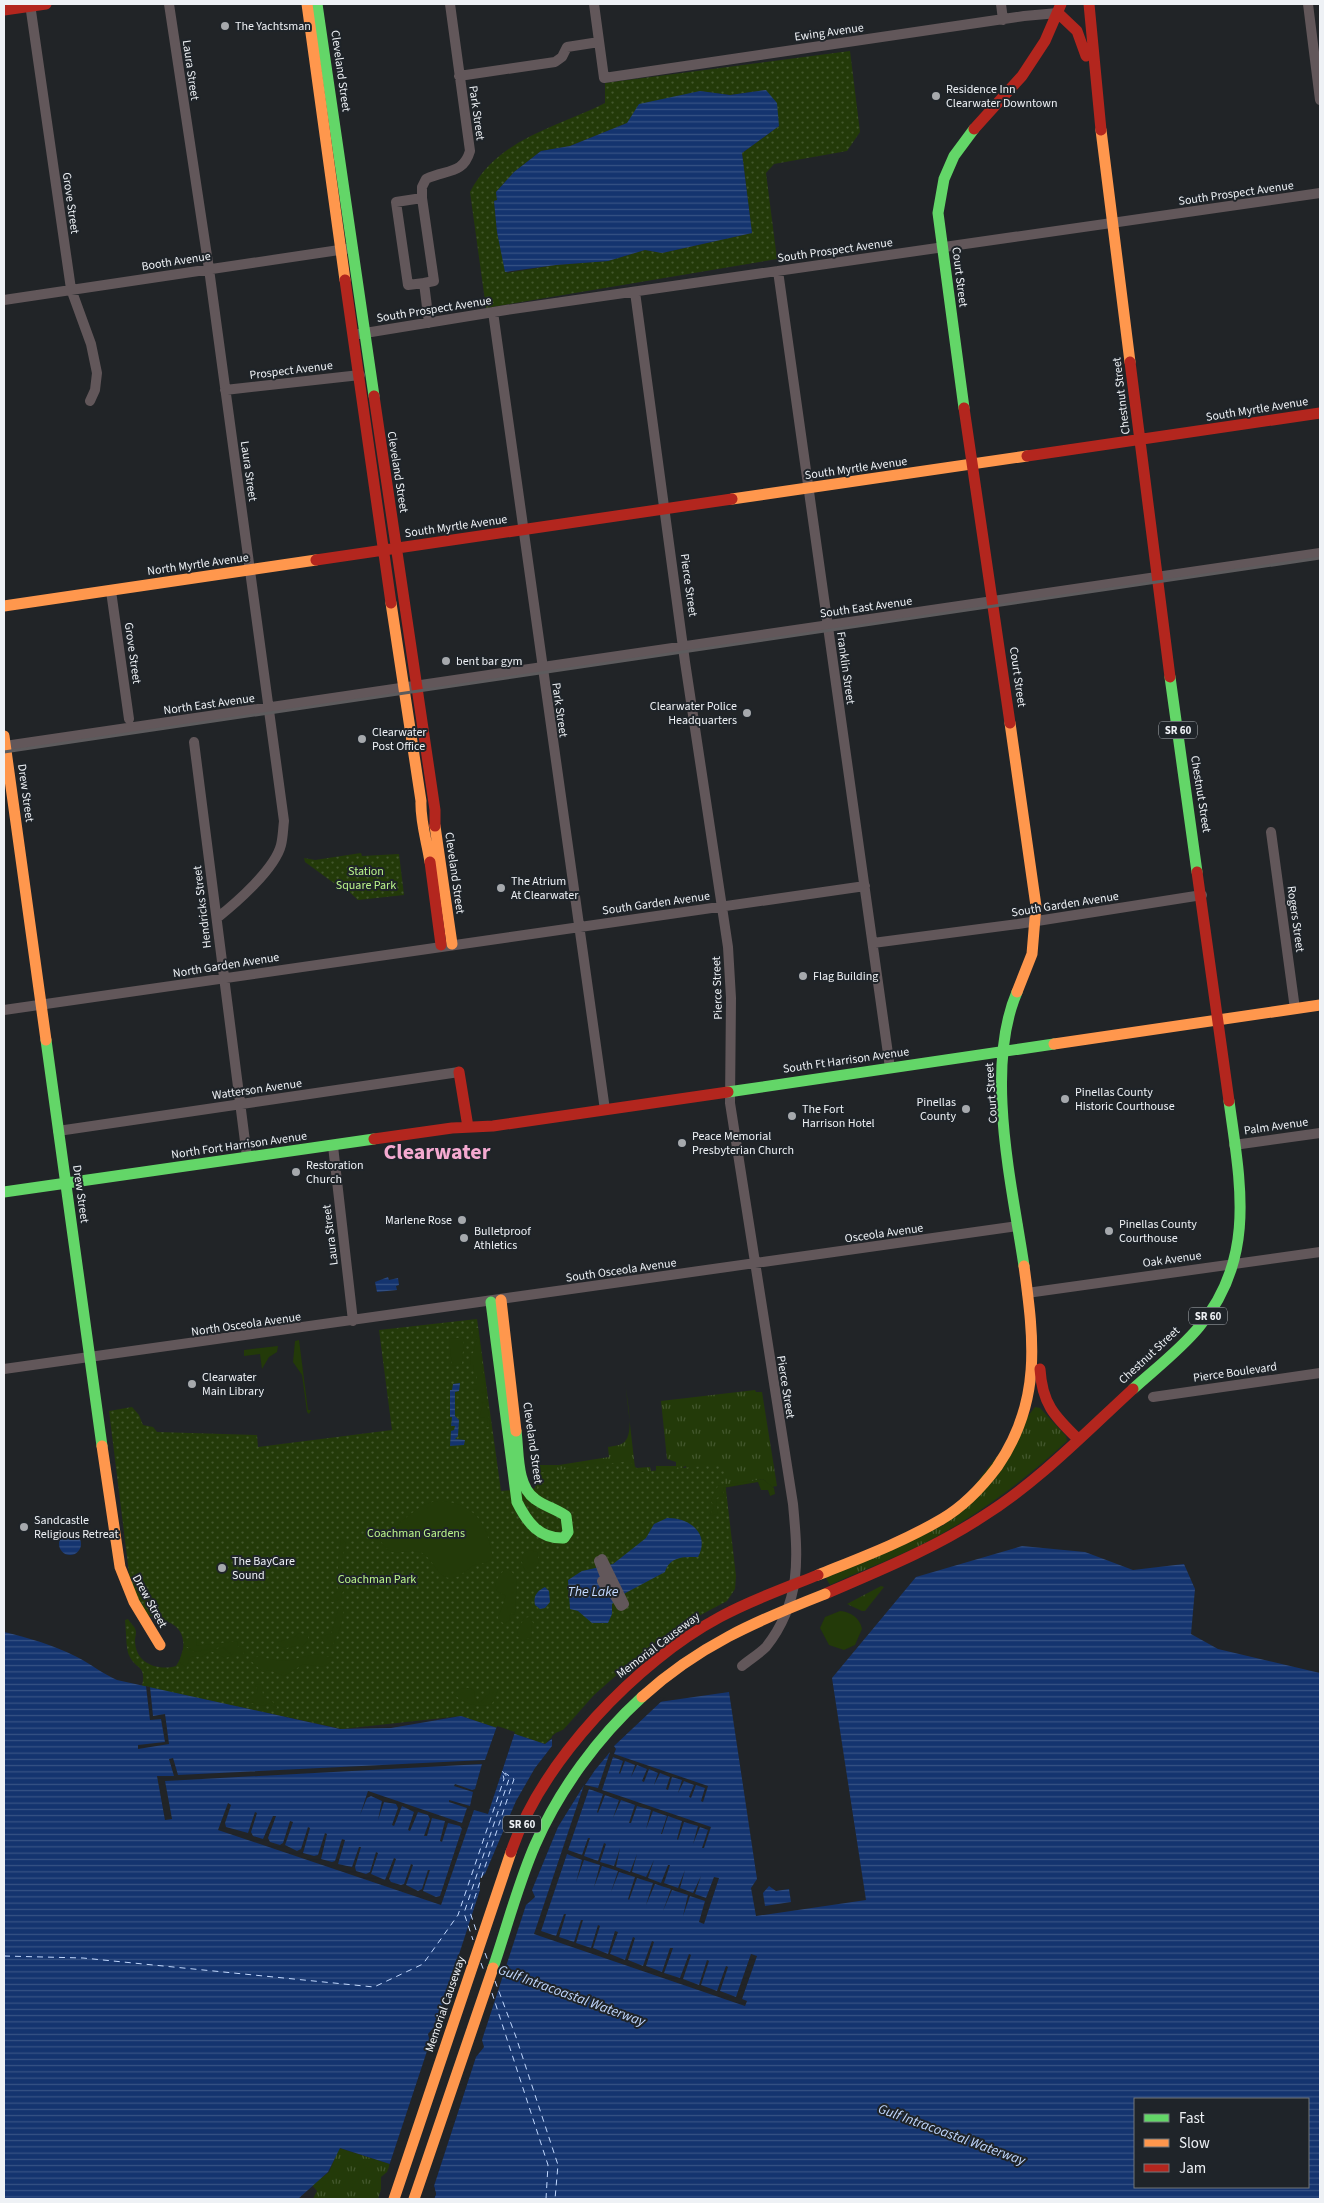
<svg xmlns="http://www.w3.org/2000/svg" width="1324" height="2203" font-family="'Source Sans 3',sans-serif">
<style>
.grass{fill:url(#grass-tufts)}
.park{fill:url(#park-dots);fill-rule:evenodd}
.garden{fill:#233a09}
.water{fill:url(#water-rules);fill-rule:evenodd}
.pier{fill:#212427;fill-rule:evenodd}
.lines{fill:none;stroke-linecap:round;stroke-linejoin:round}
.ferry{stroke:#c1d8ff;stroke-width:1;stroke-dasharray:6 5;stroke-linecap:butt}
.street{stroke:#62575a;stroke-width:10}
.fast{stroke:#63d668;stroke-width:11}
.slow{stroke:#ff974d;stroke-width:11}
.jam{stroke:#b3261e;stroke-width:11}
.rail{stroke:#5d5b5d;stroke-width:3}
.fast-bridge{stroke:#63d668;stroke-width:11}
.slow-bridge{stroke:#ff974d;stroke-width:11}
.jam-bridge{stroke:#b3261e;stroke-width:11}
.poi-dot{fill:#a6a9ad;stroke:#1f2429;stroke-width:2}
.labels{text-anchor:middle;stroke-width:4;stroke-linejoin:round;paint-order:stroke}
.shield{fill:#1f2429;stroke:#b0b4b8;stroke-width:1}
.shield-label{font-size:11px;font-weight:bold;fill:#eef1f5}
.poi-label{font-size:12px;fill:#eef1f5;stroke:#1f2429;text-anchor:start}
.street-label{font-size:12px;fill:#eef1f5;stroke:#1f2429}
.park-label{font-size:12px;fill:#bbf58b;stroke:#1f2429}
.water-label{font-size:14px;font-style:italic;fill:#c1d8ff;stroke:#1f2429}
.town-label{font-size:22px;font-weight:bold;fill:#f5aad1;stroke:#1f2429}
</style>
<defs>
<pattern id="grass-tufts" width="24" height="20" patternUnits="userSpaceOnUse" patternTransform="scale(1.25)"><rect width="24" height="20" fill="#233a09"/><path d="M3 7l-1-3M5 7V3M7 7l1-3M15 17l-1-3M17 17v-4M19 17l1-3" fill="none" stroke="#43572d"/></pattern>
<pattern id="park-dots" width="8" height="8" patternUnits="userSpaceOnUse" patternTransform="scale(1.25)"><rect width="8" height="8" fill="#233a09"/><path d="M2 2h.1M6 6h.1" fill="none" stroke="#43572d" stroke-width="1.8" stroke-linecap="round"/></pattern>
<pattern id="water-rules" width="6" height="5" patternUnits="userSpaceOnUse" patternTransform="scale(1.25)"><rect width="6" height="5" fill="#14346f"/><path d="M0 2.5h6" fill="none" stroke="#365284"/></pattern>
</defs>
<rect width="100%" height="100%" fill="#212427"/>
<path class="grass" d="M625,1381l10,87 15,-1 1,4h5v-5h20v-4l-9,-3 -6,-58 94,-11 1,2h6l15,94 -5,1 -9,-8 -74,14 -3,-27 -3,1 3,28 -151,-7 -4,-23h28l50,-8 -1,-10c4,-1 11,-1 15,-4 13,-8 3,-48 2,-62z
M1035,1407l5,1 26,28 1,5c-39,36 -82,69 -129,95 -35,19 -73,33 -108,49l-4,-7 118,-53z
M881,1586l3,1 -19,24h-3l-15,-7z
M339,2148l51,16 -3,8 -6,5v12l-3,10h-65l4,-8 -5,-6 17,-13z"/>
<path class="park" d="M850,51l10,81 -13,19 -73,13 -8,9 11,86 -291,49 -16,-116c28,-54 86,-64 135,-89v-20zM766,90l13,36 -37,27 10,80 -90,20 -17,-3 -37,11 -52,4 -49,8 -10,-41 -3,-31 3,-1 -1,-8 18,-20 27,-21 29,-5 57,-23 52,-26 21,-6 30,4z
M361,853l1,3 37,-2 5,41 -46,5 -14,-13 -2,2 -37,-27 -1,-4 11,2z
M477,1319l24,172 36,-3 -2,-15 94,-12 12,11 82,-8 13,112 -1,13 -8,12 -49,26 -33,23 -51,45 -31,35 -7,3 -11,11 -84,-28 -119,13 -200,-43c5,-22 -7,-16 -13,-31 -3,-6 -3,-26 -4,-35l3,-1c2,4 8,8 8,13 0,2 -1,7 -1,8 0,24 23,31 41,26 10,-14 12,-36 -8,-44 -13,-6 -24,-6 -35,-17l-24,-194 23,-4 7,8 4,10 10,2 4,5 100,3 1,12 134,-17 -13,-100z"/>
<path class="garden" d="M478,1328l12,99h-3l1,-7h-3v-3l-6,1 4,-14h-3v-11h-3v-4l-4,1v-5l4,-1v-8h-3l-1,-11h-3l1,-11 2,-1 4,-15h-5l1,-9z
M464,1337l-2,27 -10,2 -3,-27z
M299,1340l9,70h3l-2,4 -2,-2 -5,-37 -9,-13 2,-21z
M278,1346l-1,6 -8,5 -7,12 -2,-15 -16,2v-6z
M763,1479l11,9 1,6 -5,2 -2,-6h-7l-3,-8 -35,6 1,8 -8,2 2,16 -9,2 5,-8 -3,-8 7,-14z
M438,1501c22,0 42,11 49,33 3,7 3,15 6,23 -6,7 -12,6 -21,9 -4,3 -8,7 -13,10 -22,10 -24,-20 -40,-24 -9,-3 -19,2 -28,0l-8,-7 -5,-10c24,-7 35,-31 60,-34z
M341,1538l5,5 -5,19 3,26 -3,11 -9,3 -3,-4 9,-7v-29z
M530,1550l7,2 2,9 -4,9 -7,3c-6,-5 -8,-12 -4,-20z
M506,1568l6,4 5,8 -2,32 -1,3 -3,-2 -2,5 2,1 -7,5 -6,-6 8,-22 -9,-5c-4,-10 3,-16 9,-23z
M343,1606c3,6 -7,39 -13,41l-5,-1 -4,-10 10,-2 8,-27z
M840,1611c11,1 20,7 22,18l-7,16 -11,5 -15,-5 -9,-17 5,-11z
M529,1617l5,7h-2l-1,13 -8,4 -6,-5 1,-6 6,-12z
M299,1633l9,2v5l-6,7 -2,-2 -13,3 -9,-2v-4l16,-5z
M196,1635l1,11 40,-5 1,6 7,-1v5l-3,4h-9l-10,-8 -29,4 -10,-6v-4l6,-4z
M184,1646l10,6 29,-4 9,8 -7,2 -14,-7 -10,6 -9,-1 -3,3 -2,9 -8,-6z
M317,1654l16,4c-9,15 -18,5 -31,7l-18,11 -15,-6 -6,2 -13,-12 9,-4c29,9 30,3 58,-2z
M255,1684l7,1 1,11 10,6 5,7 -10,-6 -4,3 -20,-5 14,-9z
M490,1686l8,4 -6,14c-16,4 -28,0 -39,-11 7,-4 16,-9 22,-1l-1,5 5,6 10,-9z"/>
<path class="water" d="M766,90l11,13 2,23 -37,27 10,80 -90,20 -17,-3 -37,11 -52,4 -51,7 -8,-40 -3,-31 3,-1 -1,-8 18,-20 27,-21 29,-5 57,-23 12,-19 61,-13 30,4z
M388,1277l1,3 9,-2 1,7 -3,1 1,4 -20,2 -2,-10z
M460,1383l-1,8 -4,1v24l4,4 -1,16 -3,3 10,1 -1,5 -14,1 1,-15 3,-1 1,-4h-4l1,-9h-2v-27h2l1,-6z
M667,1518c21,-1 44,15 31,39 -14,0 -28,-1 -33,15l-47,25 -6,7v10l-4,9h-16l-14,-12 -8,-2 -2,-29 14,-9 31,-7 33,-26 8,-14z
M59 1544a11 11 0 1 1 22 0a11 11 0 1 1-22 0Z
M1022,1546l63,6 48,18 51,-6 11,25 -4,45 27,15 102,24v526h-886l2,-5 -2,-8 -44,-22 -50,-16 -12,24 -30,27h-294v-567c25,6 50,13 73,25 14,7 26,17 40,23l223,49 51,-1 70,-12 84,28 44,-32 140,-20 28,187 -6,9 5,28 110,-16 -34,-222 84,-101zM1135,2099h173v88h-173z
M545,1587l4,4 1,11 -5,6 -5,1 -5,-4c-2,-9 2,-14 10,-18z
M769,1886l7,5 13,-2 2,13 -26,4 -2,-13z"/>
<path class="pier" d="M146,1686l4,1 3,29 12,-2 4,30 -31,5v-4l27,-3 -4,-23 -11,1z
M666,1697l-52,49 2,3 -2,5 94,32 -5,16 -2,-1 4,-13 -9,-3 -5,13 -2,-1 5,-12 -10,-4 -6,12 4,-13 -10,-3 -4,13 -2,-1 4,-12 -10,-4 -6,12 4,-12 -9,-4 -5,13 -2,-1 5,-12 -10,-4 -6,12 4,-12 -10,-4 -5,13 -1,-1 4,-12 -10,-4 -11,33 109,37 -7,21h-2l6,-18 -8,-3 -7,17 5,-18 -14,-4 -6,18 -1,-1 5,-18 -14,-5 -6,18h-1l6,-18 -14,-5 -7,18 5,-19 -14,-4 -6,17h-2l6,-18 -14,-5 -8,18 6,-18 -14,-5 -7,18 -1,-1 6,-18 -14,-5 -21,61 14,5 6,-17h2l-6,18 14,5 6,-18 2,1 -6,18 14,4 6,-18 -4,19 14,5 7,-18 -5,18 14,5 8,-17 -6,18 13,5 7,-18h2l-6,18 14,5 7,-18 -5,18 13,5 8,-17 -6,18 11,4 8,-21 5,1 -15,46 -5,-2 6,-21 -15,-5 -7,20 5,-21 -16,-5 -9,21 8,-22 -16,-5 -9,21 7,-22 -16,-5 -8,22 -1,-1 7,-22 -16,-5 -8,20 7,-21 -16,-5 -8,21 6,-22 -16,-5 -8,22 6,-22 -15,-6 -26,77 15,5 8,-22h2l-7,23 15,5 7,-22h2l-7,23 15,5 7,-23 2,1 -7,22 15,6 7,-23 3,1 -8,22 15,6 8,-23 2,1 -7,22 15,6 9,-25 2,1 -8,24 16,6 8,-24h3l-9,25 16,5 9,-24 2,1 -8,24 16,6 8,-25 2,1 -8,24 16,6 9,-25 2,1 -8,24 16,6 15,-43 6,2 -15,43 5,2 -2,5 -211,-72 50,-149 -26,42 -26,63 3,7 -9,8 -44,135 2,7 -8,10 -42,129 2,8 -2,5h-2v-11l-43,-22 41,-124 -2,-8 8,-9 44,-135v-12l5,-4 31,-73 19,-33 17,-22v-10l4,-3 7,-3 25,-20zM610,1752l-12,36 -13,-3 10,-15z
M497,1726l18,6 -27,82 -14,-4 -33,95 -223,-75 10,-27 3,2 -6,18 1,4 22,6 7,-21 2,1 -6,19 2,4 10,3 10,-23h3l-8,22 2,4 10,3 3,-2 7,-22 3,1 -8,23 12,6 4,-2 7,-22 2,1 -7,25 11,3 4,-1 7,-22 2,1 -6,25 11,3 3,-1 7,-22 3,1 -7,24 14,3 7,-20h2l-6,20 1,4 10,3 4,-2 6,-20 2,1 -7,21 14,6 9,-22 2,1 -7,20 2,3 10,3 3,-1 7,-20 2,1 -7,20 12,6 4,-2 6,-19h2l-7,21 13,6 4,-1 22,-67 -2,-3 -12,-3 -6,19 -2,-1 5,-20 -13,-3 -5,18h-3l6,-17 -2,-4 -10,-3 -8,19 -2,-1 6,-18 -12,-6 -8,20 -2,-1 6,-17 -2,-4 -12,-2 -6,18 4,-19 -11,-5 -4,2 -7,17 8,-24 94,32 5,-15 -18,-6v-2l21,6 3,-14 -19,-6 1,-2 17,6 3,-1 7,-25 -317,17 7,38 -7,1 -8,-44h17l-5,-17 4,-1 5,17 307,-15z"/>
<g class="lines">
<path class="ferry" d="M476,1930l-6,-18 44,-133 -9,-6
M485,1953l3,8
M4,1956l79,2 291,29 49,-23 35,-49 46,-136 -2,-8 7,8 -45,134 9,27
M481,1963l3,8
M495,1981l21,56 42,128 -3,34
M492,1993l56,172 -2,34"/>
<path class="street" d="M30,4l41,285 20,55 6,29 -2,17 -5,11
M169,4l40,265 75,552c-1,8 -1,16 -3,24 -6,24 -45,58 -64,73
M594,4l10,74 420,-62 34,-3
M1001,4l2,16
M1308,4l12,96
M459,76l96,-14 7,-5 5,-10 32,-5
M422,198v-11l4,-8c20,-10 37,-4 44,-28l-20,-147
M778,271l112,797
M424,283l10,-2 -12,-83 -26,4 12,83 16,-2 5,40
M635,292l50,370 43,285 3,51 -1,105 63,401c5,54 9,97 -27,143 -7,7 -17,13 -24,19
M4,300l342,-51
M493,312l112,798
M359,334l147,-24 814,-117
M225,390l135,-15
M111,591l18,128
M194,742l53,415
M5,746l1315,-193
M1271,832l24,177
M873,943l145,-19 184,-29
M4,1010l861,-124
M58,1131l401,-59
M1234,1145l86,-12
M333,1146l20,175
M1027,1293l293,-41
M4,1369l1014,-143
M1153,1397l167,-24
M599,1561l7,18 -4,2 5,9 3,-2 11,18 3,-2 -22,-45"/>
<path class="fast" d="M317,4l57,392
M964,408l-26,-195 6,-34 10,-23 20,-27
M1170,677l27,195
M1017,992c-33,77 -5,193 7,274
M46,1040l56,406
M728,1092l326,-48
M4,1192l370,-53
M491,1302l26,200c10,20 22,37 47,36l4,-6 -2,-16c-10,-7 -22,-10 -31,-17 -19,-14 -16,-47 -19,-68
M1133,1389c22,-20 47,-39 66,-62 58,-69 41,-145 30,-226"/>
<path class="slow" d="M307,4l38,276
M1101,130l29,232
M732,499l295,-43
M391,603l30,198c-1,20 6,41 9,61
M4,606l312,-46
M1010,723l26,183 -4,48 -15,38
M4,736l42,304
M435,826l17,118
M1054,1044l266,-39
M501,1300l15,131
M102,1446l18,121 14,35 26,43
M818,1575c42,-17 85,-33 124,-56 22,-13 40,-32 55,-52 45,-65 37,-127 27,-201"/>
<path class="jam" d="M1089,4l12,126
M4,10l42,-6
M1058,13l19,18 9,25
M974,129l48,-53 23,-35 16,-37
M345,280l46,323
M1130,362l40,315
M374,396l61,414v16
M964,408l46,315
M1027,456l293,-43
M316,560l416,-61
M430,862l11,83
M1197,872l32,229
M459,1072l9,55
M374,1139l78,-11 41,-2 235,-34
M1040,1369c2,34 14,47 38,70
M825,1594c53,-23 108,-45 157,-77 56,-35 102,-83 151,-128"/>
<path class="rail" d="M4,752l1316,-194"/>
<path class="fast-bridge" d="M493,1968c14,-41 25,-84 42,-123 24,-55 63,-108 107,-148"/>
<path class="slow-bridge" d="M642,1697c56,-51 114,-76 183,-103
M394,2199l117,-347
M414,2199l79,-231"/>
<path class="jam-bridge" d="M511,1852c31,-91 125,-190 209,-235 31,-17 65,-29 98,-42"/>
</g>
<g class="poi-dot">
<circle cx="225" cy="26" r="5"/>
<circle cx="936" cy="96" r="5"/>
<circle cx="446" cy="661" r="5"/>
<circle cx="747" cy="713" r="5"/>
<circle cx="362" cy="739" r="5"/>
<circle cx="501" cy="888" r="5"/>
<circle cx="803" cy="976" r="5"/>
<circle cx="1065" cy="1099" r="5"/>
<circle cx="966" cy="1109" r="5"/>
<circle cx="792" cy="1116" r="5"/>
<circle cx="682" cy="1143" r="5"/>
<circle cx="296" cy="1172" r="5"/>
<circle cx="462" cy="1220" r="5"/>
<circle cx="1109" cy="1231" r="5"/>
<circle cx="464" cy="1238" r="5"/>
<circle cx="192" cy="1384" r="5"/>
<circle cx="24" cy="1527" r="5"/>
<circle cx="222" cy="1568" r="5"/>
</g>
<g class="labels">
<g class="shield">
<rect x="1159" y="721.5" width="38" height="17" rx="4"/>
<rect x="1189" y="1307.5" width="38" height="17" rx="4"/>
<rect x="503" y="1815.5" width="38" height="17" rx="4"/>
</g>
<g class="shield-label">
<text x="1178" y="734">SR 60</text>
<text x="1208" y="1320">SR 60</text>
<text x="522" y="1828">SR 60</text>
</g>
<g class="poi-label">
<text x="235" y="30">The Yachtsman</text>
<text x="946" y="93">Residence Inn<tspan x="946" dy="14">Clearwater Downtown</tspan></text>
<text x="456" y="665">bent bar gym</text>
<text x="737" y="710" text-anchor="end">Clearwater Police<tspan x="737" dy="14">Headquarters</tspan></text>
<text x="372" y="736">Clearwater<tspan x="372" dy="14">Post Office</tspan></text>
<text x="511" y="885">The Atrium<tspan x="511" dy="14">At Clearwater</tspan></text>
<text x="813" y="980">Flag Building</text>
<text x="1075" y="1096">Pinellas County<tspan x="1075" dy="14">Historic Courthouse</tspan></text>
<text x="956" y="1106" text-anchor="end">Pinellas<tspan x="956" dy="14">County</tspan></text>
<text x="802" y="1113">The Fort<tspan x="802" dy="14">Harrison Hotel</tspan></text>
<text x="692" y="1140">Peace Memorial<tspan x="692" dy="14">Presbyterian Church</tspan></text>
<text x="306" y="1169">Restoration<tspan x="306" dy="14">Church</tspan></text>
<text x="452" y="1224" text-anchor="end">Marlene Rose</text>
<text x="1119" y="1228">Pinellas County<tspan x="1119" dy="14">Courthouse</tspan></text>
<text x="474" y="1235">Bulletproof<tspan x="474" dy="14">Athletics</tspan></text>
<text x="202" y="1381">Clearwater<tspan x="202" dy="14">Main Library</tspan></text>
<text x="34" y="1524">Sandcastle<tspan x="34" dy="14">Religious Retreat</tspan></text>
<text x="232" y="1565">The BayCare<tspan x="232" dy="14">Sound</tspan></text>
</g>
<g class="street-label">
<text transform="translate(829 32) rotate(-8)" y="4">Ewing Avenue</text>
<text transform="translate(191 70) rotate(82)" y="4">Laura Street</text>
<text transform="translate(341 71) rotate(82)" y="4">Cleveland Street</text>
<text transform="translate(477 113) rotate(82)" y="4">Park Street</text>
<text transform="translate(1236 193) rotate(-8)" y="4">South Prospect Avenue</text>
<text transform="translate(71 203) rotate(82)" y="4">Grove Street</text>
<text transform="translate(835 250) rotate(-8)" y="4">South Prospect Avenue</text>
<text transform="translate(176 261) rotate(-9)" y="4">Booth Avenue</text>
<text transform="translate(960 277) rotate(83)" y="4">Court Street</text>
<text transform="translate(434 309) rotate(-9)" y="4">South Prospect Avenue</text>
<text transform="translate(291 370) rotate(-7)" y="4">Prospect Avenue</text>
<text transform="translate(1121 396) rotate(-97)" y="4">Chestnut Street</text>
<text transform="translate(1257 409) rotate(-9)" y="4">South Myrtle Avenue</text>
<text transform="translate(856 468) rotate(-8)" y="4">South Myrtle Avenue</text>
<text transform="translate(249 471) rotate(82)" y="4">Laura Street</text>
<text transform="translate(398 472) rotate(81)" y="4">Cleveland Street</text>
<text transform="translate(456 526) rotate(-8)" y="4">South Myrtle Avenue</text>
<text transform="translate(198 564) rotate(-8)" y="4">North Myrtle Avenue</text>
<text transform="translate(689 585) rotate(82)" y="4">Pierce Street</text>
<text transform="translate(866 607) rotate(-8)" y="4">South East Avenue</text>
<text transform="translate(133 653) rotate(82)" y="4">Grove Street</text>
<text transform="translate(846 668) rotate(82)" y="4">Franklin Street</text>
<text transform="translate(1018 677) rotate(82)" y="4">Court Street</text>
<text transform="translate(209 704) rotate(-8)" y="4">North East Avenue</text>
<text transform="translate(560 710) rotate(82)" y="4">Park Street</text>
<text transform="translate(26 793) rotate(82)" y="4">Drew Street</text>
<text transform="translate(1201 794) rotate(81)" y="4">Chestnut Street</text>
<text transform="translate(455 873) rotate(82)" y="4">Cleveland Street</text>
<text transform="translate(656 903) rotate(-8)" y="4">South Garden Avenue</text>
<text transform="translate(1065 904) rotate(-9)" y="4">South Garden Avenue</text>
<text transform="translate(202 907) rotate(-97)" y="4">Hendricks Street</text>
<text transform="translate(1296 919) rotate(82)" y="4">Rogers Street</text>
<text transform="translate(226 965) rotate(-9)" y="4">North Garden Avenue</text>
<text transform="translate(717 988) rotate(-92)" y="4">Pierce Street</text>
<text transform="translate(846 1060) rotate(-8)" y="4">South Ft Harrison Avenue</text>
<text transform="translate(257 1089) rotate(-8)" y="4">Watterson Avenue</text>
<text transform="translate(991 1093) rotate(-94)" y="4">Court Street</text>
<text transform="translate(1276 1126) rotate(-8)" y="4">Palm Avenue</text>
<text transform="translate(239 1145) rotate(-8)" y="4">North Fort Harrison Avenue</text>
<text transform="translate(81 1194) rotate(82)" y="4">Drew Street</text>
<text transform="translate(884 1233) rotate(-8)" y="4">Osceola Avenue</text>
<text transform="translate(330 1235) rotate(-97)" y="4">Laura Street</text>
<text transform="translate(1172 1259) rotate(-8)" y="4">Oak Avenue</text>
<text transform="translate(621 1270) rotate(-8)" y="4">South Osceola Avenue</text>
<text transform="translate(246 1324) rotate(-8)" y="4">North Osceola Avenue</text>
<text transform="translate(1149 1355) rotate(-43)" y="4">Chestnut Street</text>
<text transform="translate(1235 1372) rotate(-8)" y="4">Pierce Boulevard</text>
<text transform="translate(786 1387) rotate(81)" y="4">Pierce Street</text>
<text transform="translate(533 1443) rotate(82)" y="4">Cleveland Street</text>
<text transform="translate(150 1601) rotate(61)" y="4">Drew Street</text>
<text transform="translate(658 1645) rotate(-37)" y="4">Memorial Causeway</text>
<text transform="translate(445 2004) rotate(-71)" y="4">Memorial Causeway</text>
</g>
<g class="park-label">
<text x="366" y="875">Station<tspan x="366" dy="14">Square Park</tspan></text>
<text x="416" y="1537">Coachman Gardens</text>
<text x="377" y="1583">Coachman Park</text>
</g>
<g class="water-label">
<text x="593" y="1596">The Lake</text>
<text transform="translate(572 1995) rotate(20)" y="5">Gulf Intracoastal Waterway</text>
<text transform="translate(952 2134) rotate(20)" y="5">Gulf Intracoastal Waterway</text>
</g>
<g class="town-label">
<text x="437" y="1159">Clearwater</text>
</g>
</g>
<rect width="1324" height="2203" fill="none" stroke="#eef1f5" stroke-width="10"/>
<rect x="1134" y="2098" width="175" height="90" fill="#1f2429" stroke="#72767b"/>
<rect x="1144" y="2114" width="25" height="8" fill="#63d668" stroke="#72767b"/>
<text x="1179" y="2123" font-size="15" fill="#eef1f5">Fast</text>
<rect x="1144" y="2139" width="25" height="8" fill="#ff974d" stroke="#72767b"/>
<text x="1179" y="2148" font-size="15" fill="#eef1f5">Slow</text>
<rect x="1144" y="2164" width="25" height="8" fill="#b3261e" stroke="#72767b"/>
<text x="1179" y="2173" font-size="15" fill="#eef1f5">Jam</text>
</svg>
